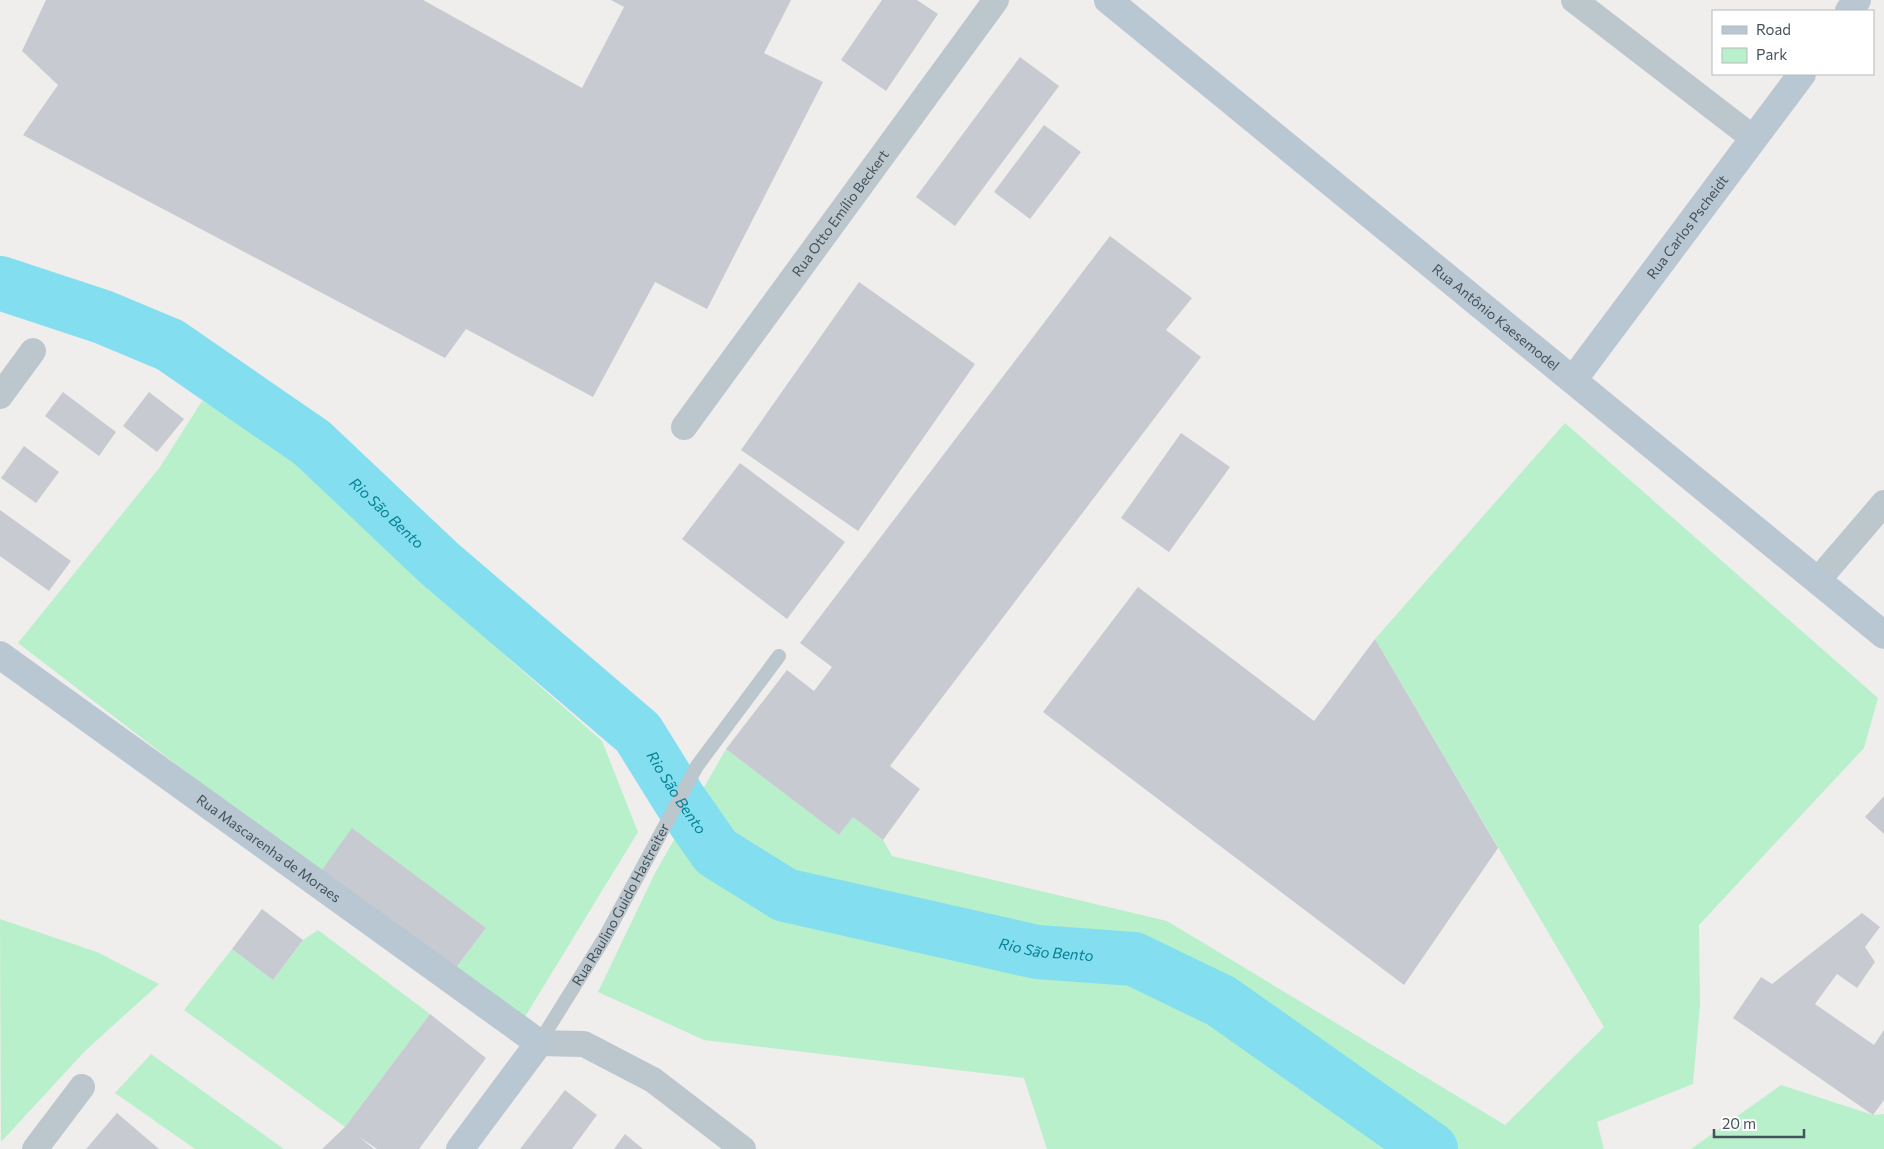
<svg xmlns="http://www.w3.org/2000/svg" width="1884" height="1149" font-family="Commissioner,sans-serif">
<style>
.green{fill:#b8f0cb}
.lines{fill:none;stroke-linecap:round;stroke-linejoin:round}
.river{stroke:#83dfef;stroke-width:54}
.building{fill:#c7cad0}
.lane{stroke:#bbc6cd;stroke-width:14}
.street{stroke:#bbc6cd;stroke-width:26}
.secondary{stroke:#b9c7d2;stroke-width:28}
.labels{text-anchor:middle;stroke-width:5;stroke-linejoin:round;paint-order:stroke}
.street-label{font-size:14px;fill:#45525b;stroke:#fff}
.water-label{font-size:15px;font-style:italic;fill:#088096;stroke:#fff}
</style>
<rect width="100%" height="100%" fill="#f0eded"/>
<path class="green" d="M202,401l62,33 137,115 90,94 111,98 36,91 -115,188 -71,-47 34,-45 -133,-99 -34,45 -301,-231 142,-176z
M1565,423l313,275 -14,50 -165,177 1,80 -7,79 -96,38 7,27h-557l-23,-71 -320,-38 -106,-48 57,-119 71,-124 113,86 14,-18 30,23 9,16 275,65 338,204 99,-98 -229,-388z
M0,919l97,33 62,32 -74,67 -84,91z
M318,930l112,84 -85,113 -161,-117 48,-61 41,31 30,-40z
M151,1054l133,95h-89l-80,-56z
M1781,1085l92,30 11,-1v35h-193z"/>
<g class="lines">
<path class="river" id="s1" d="M0,283l103,34 67,28 142,98 127,120 199,170 41,66 37,53 69,43 252,57 97,7 87,42 210,148"/>
</g>
<path class="building" d="M46,0h377l159,88 42,-81 -13,-7h180l-27,53 59,29 -116,227 -52,-27 -62,115 -127,-68 -21,29 -422,-223 35,-50 -36,-34z
M882,0h35l21,14 -52,77 -45,-31z
M1020,57l39,29 -104,140 -39,-29z
M1044,125l37,27 -51,67 -36,-27z
M1110,236l82,62 -26,32 35,27 -311,409 30,23 -37,51 -30,-23 -14,18 -113,-86 61,-79 27,21 18,-24 -32,-24z
M859,282l116,82 -117,167 -117,-81z
M63,392l53,40 -17,24 -54,-40z
M149,392l35,27 -27,33 -34,-26z
M1181,433l49,34 -61,85 -48,-34z
M24,446l35,26 -23,31 -35,-25z
M740,463l105,79 -58,77 -105,-80z
M0,510l71,51 -22,30 -49,-35z
M1138,587l176,134 61,-82 123,209 -94,137 -361,-273z
M1884,796v38l-19,-17z
M352,828l134,100 -34,45 -133,-99z
M262,909l41,31 -30,40 -41,-31z
M1862,913l18,14 -15,20 10,15 -18,26 -20,-14 -22,30 59,41 10,-15v70l-11,15 -140,-97 28,-41 11,7z
M430,1014l56,44 -67,91h-42l-19,-13 16,13h-52l23,-22z
M565,1090l32,25 -25,34h-52z
M117,1113l42,36h-73z
M625,1134l18,15h-29z"/>
<g class="lines">
<path class="lane" id="s2" d="M539,1043l66,-106 92,-171 82,-110"/>
<g class="street">
<path d="M1574,0l179,138"/>
<path d="M0,396l33,-45"/>
<path id="s3" d="M684,427l312,-427"/>
<path d="M1818,580l66,-77"/>
<path d="M539,1043l45,1 69,36 90,69"/>
<path d="M35,1149l47,-62"/>
</g>
<g class="secondary">
<path id="s4" d="M1108,0l776,635"/>
<path d="M1849,11l8,-11"/>
<path id="s5" d="M1573,380l229,-306"/>
<path id="s6" d="M0,655l539,388 -79,106"/>
</g>
</g>
<g class="labels">
<g class="street-label">
<text dy="5" stroke="none"><textPath href="#s3" startOffset="265">Rua Otto Emílio Beckert</textPath></text>
<text dy="5" stroke="none"><textPath href="#s5" startOffset="191">Rua Carlos Pscheidt</textPath></text>
<text dy="5" stroke="none"><textPath href="#s4" startOffset="501">Rua Antônio Kaesemodel</textPath></text>
<text dy="5" stroke="none"><textPath href="#s6" startOffset="331">Rua Mascarenha de Moraes</textPath></text>
<text dy="5" stroke="none"><textPath href="#s2" startOffset="161">Rua Raulino Guido Hastreiter</textPath></text>
</g>
<g class="water-label">
<text dy="5" stroke="none"><textPath href="#s1" startOffset="456">Rio São Bento</textPath></text>
<text dy="5" stroke="none"><textPath href="#s1" startOffset="861">Rio São Bento</textPath></text>
<text dy="5" stroke="none"><textPath href="#s1" startOffset="1281">Rio São Bento</textPath></text>
</g>
</g>
<rect x="1712" y="10" width="162" height="65" fill="#ffffff" stroke="#b5babd"/>
<rect x="1722" y="26" width="25" height="8" fill="#b9c7d2" stroke="#b5babd"/>
<text x="1756" y="35" font-size="15" fill="#45525b">Road</text>
<rect x="1722" y="48" width="25" height="15" fill="#b8f0cb" stroke="#b5babd"/>
<text x="1756" y="60" font-size="15" fill="#45525b">Park</text>
<path d="M1714 1129v8h90v-8" fill="none" stroke="#45525b" stroke-width="2.5"/>
<text x="1722" y="1129" font-size="15" fill="#45525b" stroke="#ffffff" stroke-width="4" paint-order="stroke">20 m</text>
</svg>
